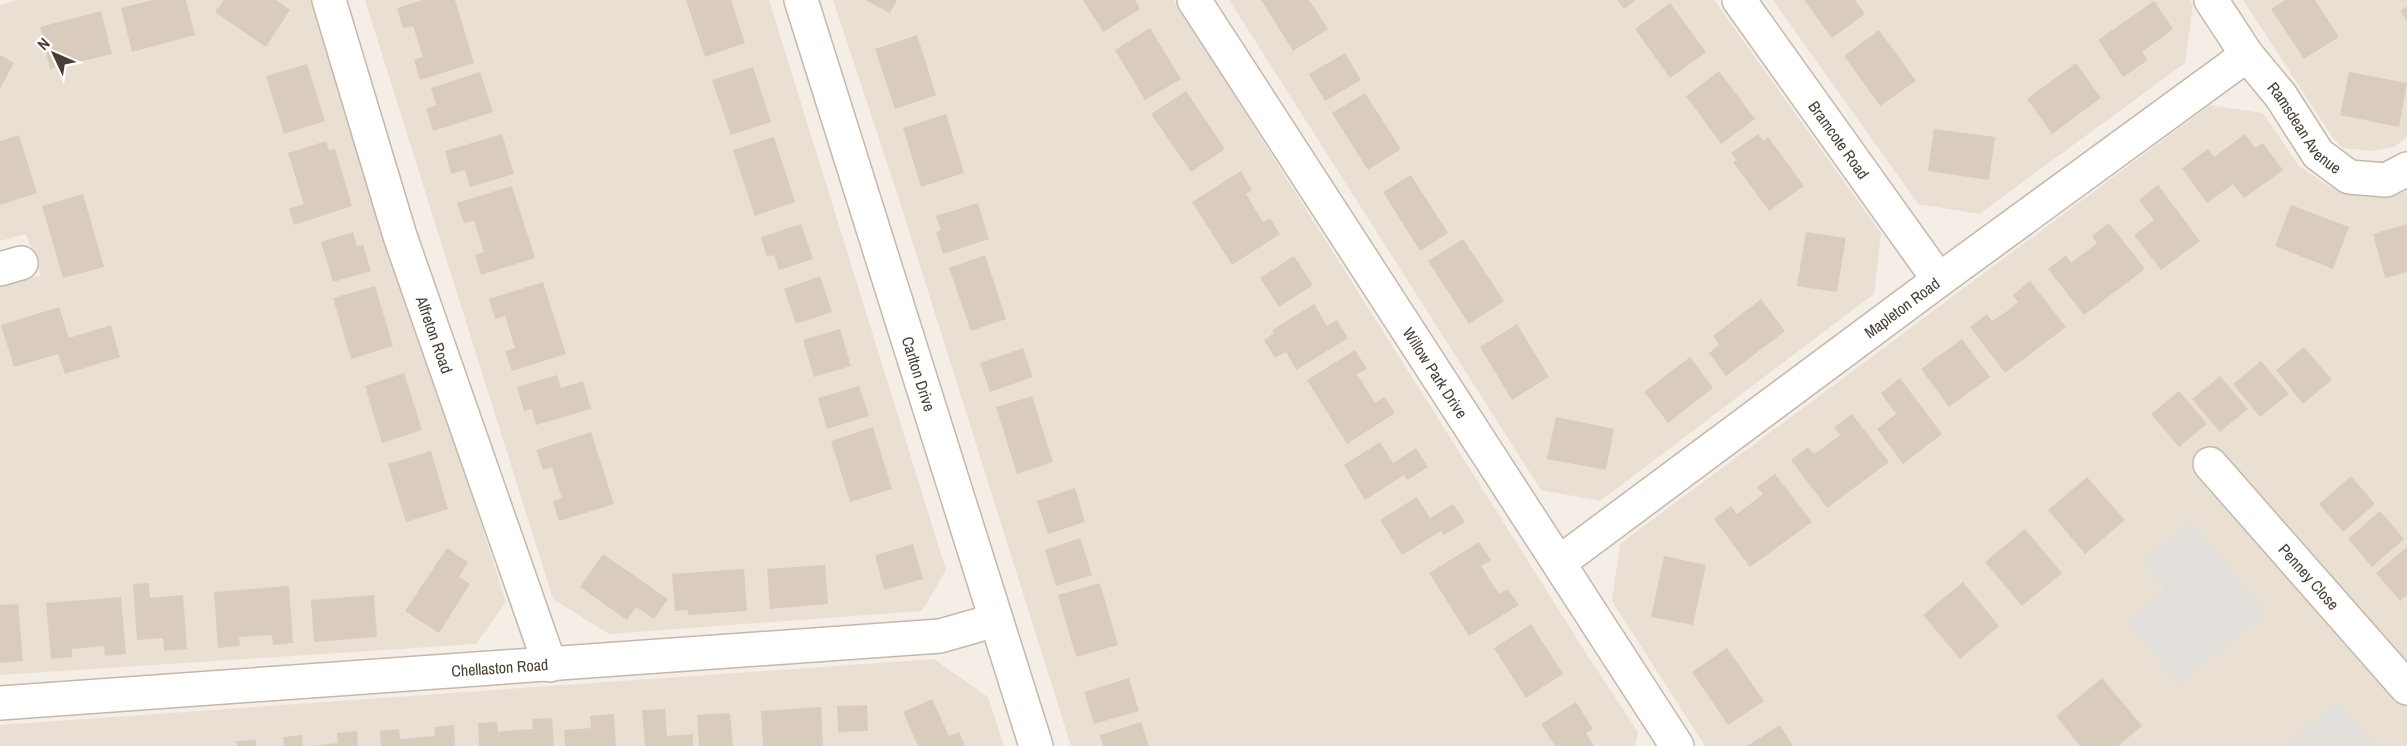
<svg xmlns="http://www.w3.org/2000/svg" width="2407" height="746" font-family="'Archivo Narrow',sans-serif">
	<rect width="100%" height="100%" fill="#f4eee6"/>
	<path fill="#e9e0d3" d="M19,0H314L506,602L476,644L0,675V287L41,275L26,234L0,241V5Z
		M365,0H769L946,570L922,611L609,634L553,599Z
		M833,0H1174L1591,661L1638,732L1635,746H1071L899,199Z
		M1229,0H1714L1881,233L1874,294L1600,501L1541,490Z
		M1773,0H2190L2193,5L2185,63L1979,214L1918,204Z
		M2243,0H2407V137L2394,147L2373,151L2342,148L2333,138Z
		M2210,105L2263,113L2299,166L2330,187L2348,195L2398,194L2407,190V746H1705L1612,601L1620,544Z
		M934,659L988,697L1004,746H0V725Z"/>
	<path fill="#e2dfdb" d="M2191,521L2266,613L2178,684L2127,621L2166,590L2142,561Z
		M2337,701L2376,746H2285Z"/>
	<path fill="#daccbd" d="M152,0H186L195,35L132,52L121,8Z
		M224,0H276L290,10L266,47L215,12Z
		M422,0H455L474,63L420,80L414,60L423,57L418,41L413,26L403,28L397,8Z
		M686,0H731L745,43L705,57Z
		M865,0H897L890,13Z
		M1083,0H1135L1140,9L1103,32Z
		M1261,0H1309L1328,29L1293,51Z
		M1617,0H1636L1624,9Z
		M1804,0H1855L1865,14L1832,38Z
		M2285,0H2315L2339,37L2304,59L2271,9Z
		M2154,1L2173,29L2142,52L2148,60L2123,77L2098,40Z
		M1670,3L1706,52L1670,78L1635,29Z
		M2407,6V21L2400,11Z
		M101,11L112,54L50,69L40,27Z
		M1150,28L1181,79L1145,100L1115,50Z
		M1879,30L1916,81L1880,106L1844,56Z
		M917,35L936,95L895,109L875,49Z
		M1345,53L1361,80L1325,101L1309,74Z
		M0,55L14,63L0,89Z
		M2076,63L2101,98L2052,134L2027,99Z
		M307,64L325,121L284,134L266,76Z
		M753,67L771,122L731,135L712,80Z
		M1719,71L1755,119L1721,144L1686,96Z
		M480,72L493,112L433,131L426,109L436,105L431,88Z
		M2349,72L2407,83L2399,127L2340,115Z
		M1186,91L1225,149L1191,172L1151,114Z
		M1365,93L1401,149L1368,170L1332,113Z
		M946,114L964,173L921,187L903,128Z
		M1934,129L1995,137L1989,180L1928,171Z
		M502,134L514,174L470,187L465,170L451,174L445,151Z
		M1758,134L1763,141L1768,137L1804,186L1769,211L1733,162L1737,160L1731,153Z
		M2245,134L2255,148L2263,143L2283,170L2244,198L2233,184L2207,203L2182,168L2208,149L2214,157Z
		M19,135L37,193L0,205V141Z
		M774,137L795,202L755,216L733,150Z
		M326,141L329,150L335,149L352,206L294,225L289,209L304,204L288,153Z
		M1241,171L1252,190L1246,194L1263,222L1270,218L1280,234L1232,265L1192,202Z
		M1411,175L1448,233L1420,251L1383,192Z
		M2158,185L2200,241L2161,270L2134,235L2154,220L2139,200Z
		M512,186L535,258L481,275L475,255L484,252L479,236L474,221L464,223L457,203Z
		M83,194L104,267L63,278L42,206Z
		M978,203L989,239L943,254L936,232L941,230L936,216Z
		M2291,205L2349,227L2333,269L2275,246Z
		M2109,223L2145,269L2084,315L2048,269L2066,255L2071,263L2097,243L2092,236Z
		M801,224L813,259L779,270L774,255L767,257L761,237Z
		M2407,224V272L2385,278L2373,234Z
		M353,232L357,246L363,244L371,271L333,282L321,242Z
		M1806,232L1846,238L1837,292L1797,286Z
		M1463,239L1504,301L1469,324L1428,261Z
		M985,255L1006,319L971,331L949,268Z
		M1294,256L1313,285L1279,307L1260,278Z
		M820,276L832,312L796,324L784,289Z
		M2030,281L2066,327L2005,373L1970,327L1987,314L1992,321L2006,312L2018,302L2013,295Z
		M543,282L566,354L512,371L505,351L515,348L505,316L495,319L489,299Z
		M375,286L393,346L351,359L333,298Z
		M1761,299L1785,331L1726,376L1709,353L1719,345L1713,336Z
		M1314,304L1327,326L1337,320L1348,338L1296,370L1286,352L1275,358L1264,340L1274,333L1272,330Z
		M59,307L69,338L111,325L120,357L65,374L58,354L14,367L1,325Z
		M1517,324L1549,377L1512,400L1480,347Z
		M840,329L851,366L814,377L803,340Z
		M1962,339L1990,377L1949,407L1921,369Z
		M2304,347L2332,380L2303,404L2276,370Z
		M1023,348L1033,377L990,392L980,363Z
		M1355,350L1367,369L1357,374L1375,403L1384,397L1395,413L1347,444L1307,380Z
		M1690,357L1713,388L1668,423L1644,392Z
		M2261,361L2289,394L2260,417L2233,384Z
		M404,373L422,430L382,443L365,386Z
		M557,375L561,388L583,381L591,409L536,425L532,409L524,411L517,387Z
		M2220,376L2248,409L2220,432L2192,399Z
		M1900,378L1942,434L1903,464L1877,429L1896,414L1881,393Z
		M859,386L869,416L827,429L818,398Z
		M2179,391L2207,424L2179,447L2151,414Z
		M1032,396L1053,462L1017,474L996,407Z
		M1852,414L1889,462L1827,508L1791,460L1808,447L1814,454L1827,445L1840,435L1834,427Z
		M1556,417L1614,429L1606,470L1547,459Z
		M873,427L892,489L850,502L831,441Z
		M591,432L614,504L559,521L553,501L562,498L552,467L543,470L536,450Z
		M1380,442L1393,463L1416,448L1428,467L1407,480L1404,475L1365,500L1344,465Z
		M431,451L448,509L406,522L388,464Z
		M1775,474L1812,522L1750,567L1714,519L1731,506L1737,514L1763,494L1757,487Z
		M2351,476L2375,504L2343,532L2319,504Z
		M2087,477L2125,520L2085,554L2048,510Z
		M1075,488L1085,522L1048,534L1037,501Z
		M1417,497L1430,518L1453,504L1465,522L1444,535L1441,531L1402,555L1380,520Z
		M2380,511L2404,539L2372,567L2348,539Z
		M2025,529L2062,573L2022,606L1985,562Z
		M1080,538L1092,575L1056,586L1045,550Z
		M1479,542L1491,560L1481,566L1499,594L1508,589L1519,605L1469,636L1429,573Z
		M913,544L923,579L884,590L875,555Z
		M2407,547V595L2400,601L2376,573Z
		M447,548L468,562L459,577L470,584L439,633L405,611Z
		M603,554L668,599L654,619L636,607L627,620L580,587Z
		M1664,556L1706,565L1693,625L1651,617Z
		M825,565L828,604L770,609L767,569Z
		M744,569L747,611L688,615V610L675,611L672,574Z
		M1963,582L1999,626L1960,659L1923,615Z
		M149,583L150,598L183,595L187,649L164,651L163,638L137,640L133,584Z
		M1100,583L1118,645L1076,657L1058,595Z
		M289,586L293,643L273,645L272,635L239,637L240,646L218,648L214,592Z
		M374,595L377,637L314,642L311,600Z
		M121,597L126,654L105,656L104,646L72,649V657L51,659L46,603Z
		M18,604L23,661L0,663V605Z
		M1531,624L1563,674L1526,698L1494,648Z
		M1727,648L1764,701L1728,725L1692,672Z
		M1129,678L1139,711L1094,724L1084,692Z
		M2102,678L2142,726L2118,746H2080L2056,716Z
		M932,699L949,736L959,732L965,746H918L903,712Z
		M1576,702L1593,729L1586,733L1594,746H1555L1541,724Z
		M867,705L868,731L838,732L837,706Z
		M821,707L823,746H763L761,711Z
		M665,709L667,736L693,734V746H645L642,710Z
		M730,713L733,746H699L697,715Z
		M614,714L616,746H565L564,730L591,728L590,716Z
		M552,718L554,746H479L478,723L497,722L498,732L515,730L533,729L532,719Z
		M1141,722L1149,746H1103L1100,735Z
		M454,725L455,746H381L380,731L399,729L400,739L435,736L434,727Z
		M1780,725L1793,746H1747Z
		M357,731L358,746H310L338,743L337,733Z
		M302,735L303,746H284L283,737Z
		M256,740V746H237L236,741Z"/>
	<g fill="none" stroke-linecap="round" stroke-linejoin="round">
		<defs>
			<g id="minor">
				<path id="s1" d="M329,0L400,236L550,665"/>
				<path id="s2" d="M801,0L1036,746"/>
				<path id="s3" d="M1194,0L1677,746"/>
				<path id="s4" d="M1739,0L1939,280"/>
				<path id="s5" d="M2211,0L2247,55L2281,96L2318,154L2349,177L2386,180L2407,169"/>
				<path d="M0,269L21,263"/>
				<path id="s6" d="M2210,464L2407,688"/>
				<path id="s7" d="M1560,562L1939,280L2247,55"/>
				<path id="s8" d="M0,703L940,636L996,620"/>
			</g>
		</defs>
		<use href="#minor" stroke="#c4b8aa" stroke-width="36"/>
		<use href="#minor" stroke="#fff" stroke-width="33"/>
	</g>
	<g text-anchor="middle" dominant-baseline="central" stroke-width="6" stroke-linejoin="round" paint-order="stroke">
		<g font-size="16" fill="#483e34" stroke="#fff">
			<text stroke="none"><textPath href="#s5" startOffset="159">Ramsdean Avenue</textPath></text>
			<text stroke="none"><textPath href="#s4" startOffset="172">Bramcote Road</textPath></text>
			<text stroke="none"><textPath href="#s7" startOffset="426">Mapleton Road</textPath></text>
			<text stroke="none"><textPath href="#s1" startOffset="351">Alfreton Road</textPath></text>
			<text stroke="none"><textPath href="#s3" startOffset="444">Willow Park Drive</textPath></text>
			<text stroke="none"><textPath href="#s2" startOffset="392">Carlton Drive</textPath></text>
			<text stroke="none"><textPath href="#s6" startOffset="150">Penney Close</textPath></text>
			<text stroke="none"><textPath href="#s8" startOffset="501">Chellaston Road</textPath></text>
		</g>
	</g>
	<g transform="translate(54 54) rotate(314)" stroke="#ffffff" stroke-width="4.5" paint-order="stroke">
	<path d="M0-4.5L10 22L0 15L-10 22Z" fill="#483e34"/>
	<text y="-9" font-size="16" font-weight="bold" text-anchor="middle" fill="#483e34">N</text>
	</g>
</svg>
